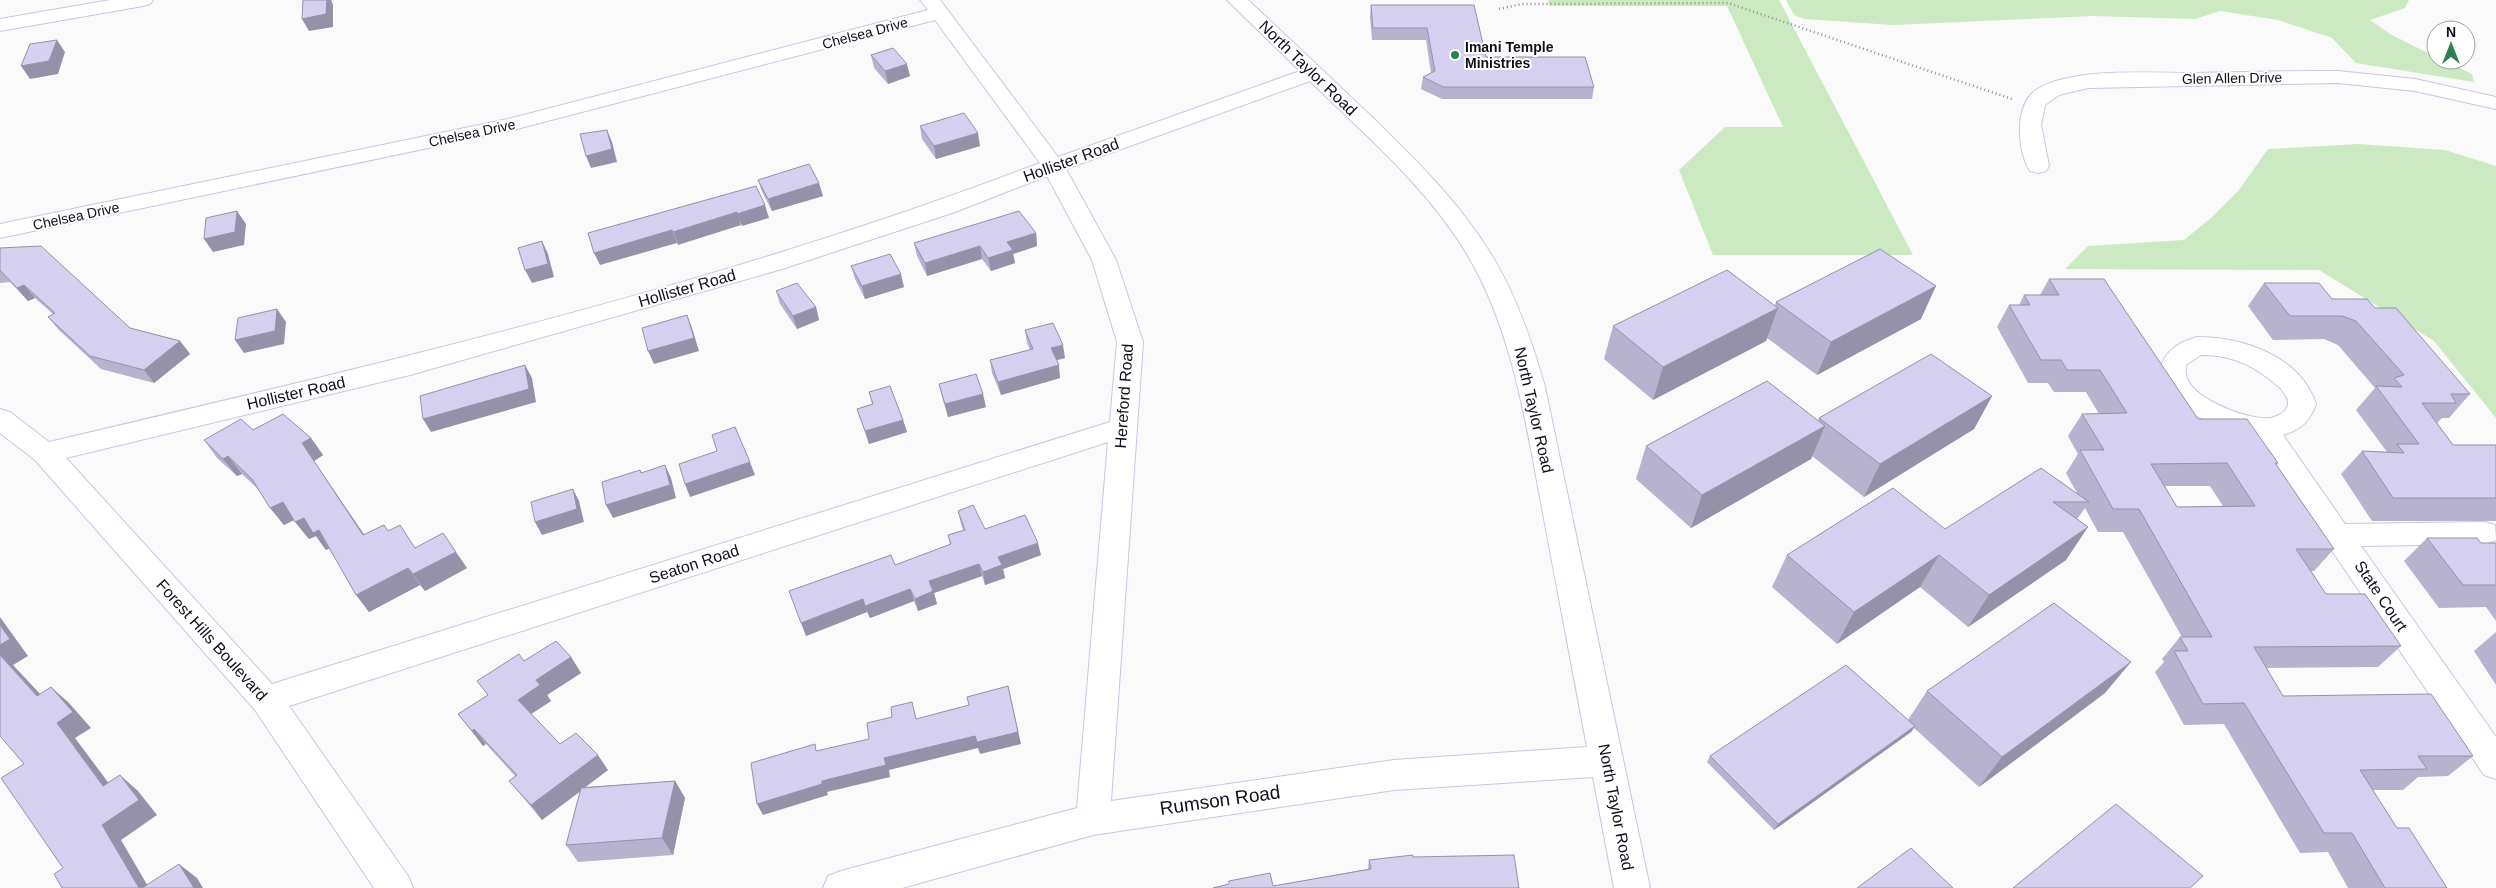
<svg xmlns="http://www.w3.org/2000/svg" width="2496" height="888" font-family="Helvetica,sans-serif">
	<rect width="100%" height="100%" fill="#fafafa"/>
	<path fill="#cbeac2" d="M1548,0H1779L1913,255H1713L1679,170L1725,127H1783L1727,6H1549Z
		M1786,0H2409L2405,8L2370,20L2390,34L2436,57V60H2443L2472,74L2474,82L2356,63L2332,38L2278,20L2220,11L2195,19L2093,16L1893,25L1804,19L1794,15Z
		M2358,144L2445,150L2496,166V418L2434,341L2319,270L2065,269L2088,246L2184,240L2212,217L2239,190L2268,149Z"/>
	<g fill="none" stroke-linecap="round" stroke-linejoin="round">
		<defs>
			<path id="minor" d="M920,0H940L1058,157L1300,71L1227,0H1248C1290,39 1331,78 1372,117C1416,160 1459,202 1491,254C1516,295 1532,341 1545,387L1650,888H1614L1593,777L1394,790L1093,835L902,888H823L828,876L841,871L1077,808L1108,442L289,706L408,876L413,888H374L255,710L35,460L0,433V409L10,412L49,442C383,363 719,286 1040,163L935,20L509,131L0,238V224L508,119L928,10ZM1310,81C1365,135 1427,187 1467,254C1512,330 1525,418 1541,503C1556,584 1572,666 1587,747L1394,760L1111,801L1143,342L1116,260L1066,169ZM1047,176L1092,260L1117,342L1110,422L272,684L66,458L410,375L782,269L955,212Z
				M2338,71L2415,79L2496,97V109L2415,91L2338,83L2088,88L2059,95L2045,105L2041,125L2049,166L2046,171L2038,173L2030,171C2017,151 2014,105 2036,90C2071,67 2151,73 2193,73C2242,72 2290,71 2338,71Z
				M2197,337C2243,337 2300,356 2316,404C2310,422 2300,430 2283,435L2345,524L2485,522L2495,525L2496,540L2485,544L2361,546L2496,737V779L2484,775L2255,437C2229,433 2145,402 2162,364C2168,348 2181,342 2197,337ZM2201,355C2227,355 2247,362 2268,378C2279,386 2298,402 2282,413C2276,417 2271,419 2264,418C2243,418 2175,394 2187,364Z"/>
			<path id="major" d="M110,0H153L150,4L143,6L0,31V19Z"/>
		</defs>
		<use href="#minor" stroke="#ccc4e4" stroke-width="2"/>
		<use href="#major" stroke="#ccc4e4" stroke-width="2"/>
		<path stroke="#929196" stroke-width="2.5" stroke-dasharray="1 3" stroke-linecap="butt" d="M1499,9L1522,4L1728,3L2012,99"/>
		<use href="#minor" fill="#fff" fill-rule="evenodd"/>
		<use href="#major" fill="#fff" fill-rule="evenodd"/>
	</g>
	<path fill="#b7b2ce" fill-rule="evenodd" d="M1371,5H1474L1486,57L1594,87L1592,99H1442L1421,89L1423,77L1431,73L1426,40H1372L1370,17Z
		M871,55L910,76L888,84L874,68Z
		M920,126L980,146L936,159L922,139Z
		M758,180L823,196L772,211L762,192Z
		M1036,233L1037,246L1013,254L1015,263L991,271L982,259L927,276L917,256L914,243Z
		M0,248L130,328L180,341L190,354L154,383L101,369L59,330L48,317L53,314L35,298L28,301L10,282L0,283Z
		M851,266L904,287L865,299L855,279Z
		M2049,279L2198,419L2278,463L2276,466L2334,549L2314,571H2311L2326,594L2401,646L2378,667L2266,668L2283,696L2473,756L2448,776L2418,777L2403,790H2373L2397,828L2447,888H2348L2328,852L2300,853L2224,724L2184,725L2155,672L2164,662L2162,659L2180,637H2182L2123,532H2098L2085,508L2077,519L2066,560L1968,627L1920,587L1837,644L1772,587L1787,555L1945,529L2077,493L2066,473L2078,454L2068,436L2082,414H2099L2086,392H2054L2048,383H2028L1997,327L2009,305H2019L2024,295H2040ZM2165,486H2210L2223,506L2177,507Z
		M2264,283L2375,308L2470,394L2449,418H2442L2437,423L2453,445H2496V521H2372L2341,474L2362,451L2387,452L2356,410L2375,388L2338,345L2324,339L2273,340L2248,306Z
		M776,291L816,307L819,320L797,329L780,304Z
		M1776,302L1921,319L1817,375L1767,338L1766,341L1653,400L1604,359L1613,326L1775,305Z
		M1025,330L1065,358L1057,360L1060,378L1001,395L992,373L990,360L1030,350L1027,343Z
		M939,384L986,407L948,417L942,397Z
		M869,392L903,420L907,432L869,444L857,409L872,404Z
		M1992,396L1974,429L1864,497L1812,456L1811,459L1691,528L1636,479L1646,446L1818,420L1819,418Z
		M253,430L311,438L323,455L314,461L364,535L384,525L388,531L416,548L467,568L425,591L420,585L369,612L329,548L326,550L316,536L309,539L294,520L284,525L259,490L242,474L237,476L217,458L204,440Z
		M958,511L985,529L1041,555L1003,569L1005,578L985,585L982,576L934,593L937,604L918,611L914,601L870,618L867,612L806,636L895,565L950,545L948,535L963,530L961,524Z
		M2427,538L2481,543H2496V621L2486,607L2439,608L2404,561Z
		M2496,632V685L2474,651Z
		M571,657L581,673L547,695L551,701L531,714L560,744L608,770L585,787L675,781L685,798L673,855L578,862L566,845L581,791L542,820L521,795L509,781L515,776L486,744L483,746L458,714L488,695L477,681L524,661Z
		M1927,691L2105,693L1979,787L1914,728L1911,732L1774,830L1707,762L1710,756L1908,720Z
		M1413,857L1519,888H1213L1229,884V881L1273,886L1368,869L1369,860Z"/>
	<path fill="#9591a8" d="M327,0H331L333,5V27L309,31L302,19Z
		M57,40L65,52L58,74L30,79L21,66Z
		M907,64L910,76L888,84L885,71Z
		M607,130L612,142L617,162L591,168L586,156Z
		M978,133L980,146L936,159L934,146Z
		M819,183L823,196L772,211L768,199Z
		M765,205L769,218L742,226L737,214Z
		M237,211L246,224L244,245L213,252L204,239Z
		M737,212L741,225L678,245L673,232Z
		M672,230L677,243L600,265L594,253Z
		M1036,233L1037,246L1013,254L1015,263L991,271L988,258L1007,242Z
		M542,241L548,254L554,277L532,283L525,270Z
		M980,246L982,259L927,276L925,263Z
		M901,274L904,287L865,299L862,286Z
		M24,285L35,298L28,301L17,288Z
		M1936,286L1921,319L1817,375L1831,342Z
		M816,307L819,320L797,329L793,316Z
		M1778,308L1766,341L1653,400L1663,367Z
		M277,309L286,322L284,344L244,353L235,340Z
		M687,315L692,328L699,351L654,364L648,351Z
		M180,341L190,354L154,383L144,370Z
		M1063,345L1065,358L1053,361L1051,348Z
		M525,365L532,378L536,402L431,432L423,419Z
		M1059,365L1060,378L1001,395L998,382Z
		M983,394L986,407L948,417L945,404Z
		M1992,396L1974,429L1864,497L1880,464Z
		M903,420L907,432L869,444L865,431Z
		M1825,426L1811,459L1691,528L1702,495Z
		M311,438L323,455L314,461L376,552L363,535L302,443Z
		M228,456L242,474L237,476L223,459Z
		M750,462L755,475L690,497L685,484Z
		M665,465L671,478L676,498L613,518L606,505Z
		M573,489L579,501L584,522L542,535L535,522Z
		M283,502L296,519L284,525L270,508Z
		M304,518L319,530L332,547L326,550L316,536L309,539L295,522Z
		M2088,527L2066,560L1968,627L1989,595Z
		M1038,543L1041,555L1003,569L1005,578L985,585L983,572L998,557Z
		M456,552L467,568L425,591L413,574Z
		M1939,555L1920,587L1837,644L1854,612Z
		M979,564L982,576L934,593L937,604L918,611L915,599L929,581Z
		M408,568L420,585L369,612L356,595Z
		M910,589L914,601L870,618L865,606Z
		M863,599L867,612L806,636L801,623Z
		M0,617L28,656L13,665L56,711L37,696L0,655Z
		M571,657L581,673L547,695L551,701L528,716L518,700L536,680Z
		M2131,662L2105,693L1979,787L2002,757Z
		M1008,686L1021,744L980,754L978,748L889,770L890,777L827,792L828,795L763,815L757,804L884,758Z
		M51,687L69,703L91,728L75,738L122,801L103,786L57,723Z
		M1915,726L1911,732L1774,830L1778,824Z
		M474,729L486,744L483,746L472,731Z
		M598,755L608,770L542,820L531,805Z
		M120,775L138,791L157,815L121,840L149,888H139L102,825Z
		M675,781L685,798L673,855L662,838Z
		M179,864L197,878L203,888H194Z"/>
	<path fill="#d5cff0" stroke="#9591a8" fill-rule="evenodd" d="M303,0H327L326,14L302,19Z
		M1371,5H1474L1486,57H1585L1594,87H1443L1423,77L1435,71L1427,28H1373Z
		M57,40L49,61L21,66L30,44Z
		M893,48L907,64L885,71L871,55Z
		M964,113L978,133L934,146L920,126Z
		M607,130L612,149L586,156L580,134Z
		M809,164L819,183L768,199L758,180Z
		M756,186L765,205L737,214V212L673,232L672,230L594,253L588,233Z
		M237,211L235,232L204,239L206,218Z
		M1019,211L1036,233L1007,242L1013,250L988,258L980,246L925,263L914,243Z
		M542,241L548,264L525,270L518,248Z
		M41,246L130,328L180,341L144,370L90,356L48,317L55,313L24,285L17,288L0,270V248Z
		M1880,249L1936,286L1831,342L1776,302Z
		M890,254L901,274L862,286L851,266Z
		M1727,270L1778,308L1663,367L1613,326Z
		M2049,279H2104L2198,419H2247L2278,463H2275L2334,549H2296L2326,594H2365L2401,646L2254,647L2283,696L2431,694L2473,756H2418L2427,769L2360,770L2397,828H2409L2447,888H2385L2352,833H2324L2244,703L2203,704L2174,651H2188L2180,637H2212L2139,509H2113L2080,450H2104L2082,414L2127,413L2100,370H2067L2061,360H2041L2009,305H2030L2024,295H2059ZM2227,463L2255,506L2177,507L2151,464Z
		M797,283L816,307L793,316L776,291Z
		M2264,283H2319L2332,299H2367L2375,308H2396L2470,394H2451L2456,403H2422L2453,445H2496V498H2393L2362,451L2404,453L2397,444H2419L2376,386L2402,387L2394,378L2404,375L2356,321L2342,316H2290Z
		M277,309L275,331L235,340L238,318Z
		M687,315L694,338L648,351L642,328Z
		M1053,323L1063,345L1051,348L1059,365L998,382L990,360L1033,349L1025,330Z
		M1931,354L1992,396L1880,464L1819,418Z
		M525,365L529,389L423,419L420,396Z
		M976,374L983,394L945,404L939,384Z
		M1767,381L1825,426L1702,495L1646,446Z
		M890,386L903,420L865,431L857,409L873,404L869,392Z
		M283,414L311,438L302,443L363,535L384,525L388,531L400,525L415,548L443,533L456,552L413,574L408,568L356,595L319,530L313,533L304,518L295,522L283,502L270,508L252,479L228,456L223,459L204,440L241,419L253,430Z
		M735,427L750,462L685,484L679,464L717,451L712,435Z
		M665,465L670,485L606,505L602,482L640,470L641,473Z
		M2041,468L2089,502H2053L2088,527L1989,595L1939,555L1854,612L1787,555L1893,488L1945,529Z
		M573,489L577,509L535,522L531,502Z
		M973,505L985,529L1025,515L1038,543L998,557L1002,565L983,572L979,564L929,581L933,591L915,599L910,589L865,606L863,599L801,623L789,591L891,555L895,565L951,544L948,535L965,530L958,511Z
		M2427,538H2477L2481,543H2496V585H2463Z
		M2054,603L2131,662L2002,757L1927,691Z
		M0,625L10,639L0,645Z
		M556,641L571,657L536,680L540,685L518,700L560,744L576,733L598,755L531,805L509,781L517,775L474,729L472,731L458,714L488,695L477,681L519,654L524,661Z
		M0,655L37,696L51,687L73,712L57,723L103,786L120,775L139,800L102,825L139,888H62L54,874L63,868L1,778L24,764L0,736Z
		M1846,665L1915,726L1778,824L1710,756Z
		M1008,686L1018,732L977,742L975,736L884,758L886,765L822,781V784L757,804L751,763L815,744L816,751L869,739L867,723L892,717L891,707L912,702L916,719L969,705L967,697Z
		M675,781L662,838L566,845L581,788Z
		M2116,804L2203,876L2190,888H2013Z
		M1911,848L1953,888H1857Z
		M1413,855V857L1514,855L1519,888H1213L1229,884V881L1270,873L1273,886L1371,869L1369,860Z
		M179,864L194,888H142Z"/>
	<circle fill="#2c8052" stroke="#fff" stroke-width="2" cx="1455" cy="55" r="5"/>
	<g text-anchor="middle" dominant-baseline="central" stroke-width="4" stroke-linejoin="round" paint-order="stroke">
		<g font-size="14" fill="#110e19" stroke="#fff">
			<text transform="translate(865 33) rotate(-15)">Chelsea Drive</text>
			<text transform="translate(2232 78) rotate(-1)">Glen Allen Drive</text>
			<text transform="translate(472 133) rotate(-12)">Chelsea Drive</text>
			<text transform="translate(76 216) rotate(-12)">Chelsea Drive</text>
		</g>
		<g font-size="14" font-weight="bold" fill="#110e19" stroke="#fff" text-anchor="start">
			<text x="1465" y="47">Imani Temple<tspan x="1465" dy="16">Ministries</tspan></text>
		</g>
		<g font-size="16" fill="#110e19" stroke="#fff">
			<text transform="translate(1308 68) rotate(44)">North Taylor Road</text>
			<text transform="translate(1071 160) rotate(-20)">Hollister Road</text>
			<text transform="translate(687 288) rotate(-16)">Hollister Road</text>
			<text transform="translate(296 393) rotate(-13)">Hollister Road</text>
			<text transform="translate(1124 396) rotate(-86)">Hereford Road</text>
			<text transform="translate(1534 410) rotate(77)">North Taylor Road</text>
			<text transform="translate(694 564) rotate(-18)">Seaton Road</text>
			<text transform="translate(2381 596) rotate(56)">State Court</text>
			<text transform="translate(212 640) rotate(48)">Forest Hills Boulevard</text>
			<text transform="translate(1616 807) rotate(79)">North Taylor Road</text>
		</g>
		<g font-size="19" fill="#110e19" stroke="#fff">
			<text transform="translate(1220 800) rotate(-8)">Rumson Road</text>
		</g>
	</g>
	<g transform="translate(2451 45)"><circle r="24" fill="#ffffff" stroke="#a09fa3"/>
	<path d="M0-4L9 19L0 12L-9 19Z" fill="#2c8052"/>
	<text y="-8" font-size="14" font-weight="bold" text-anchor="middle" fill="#110e19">N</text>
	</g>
</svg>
